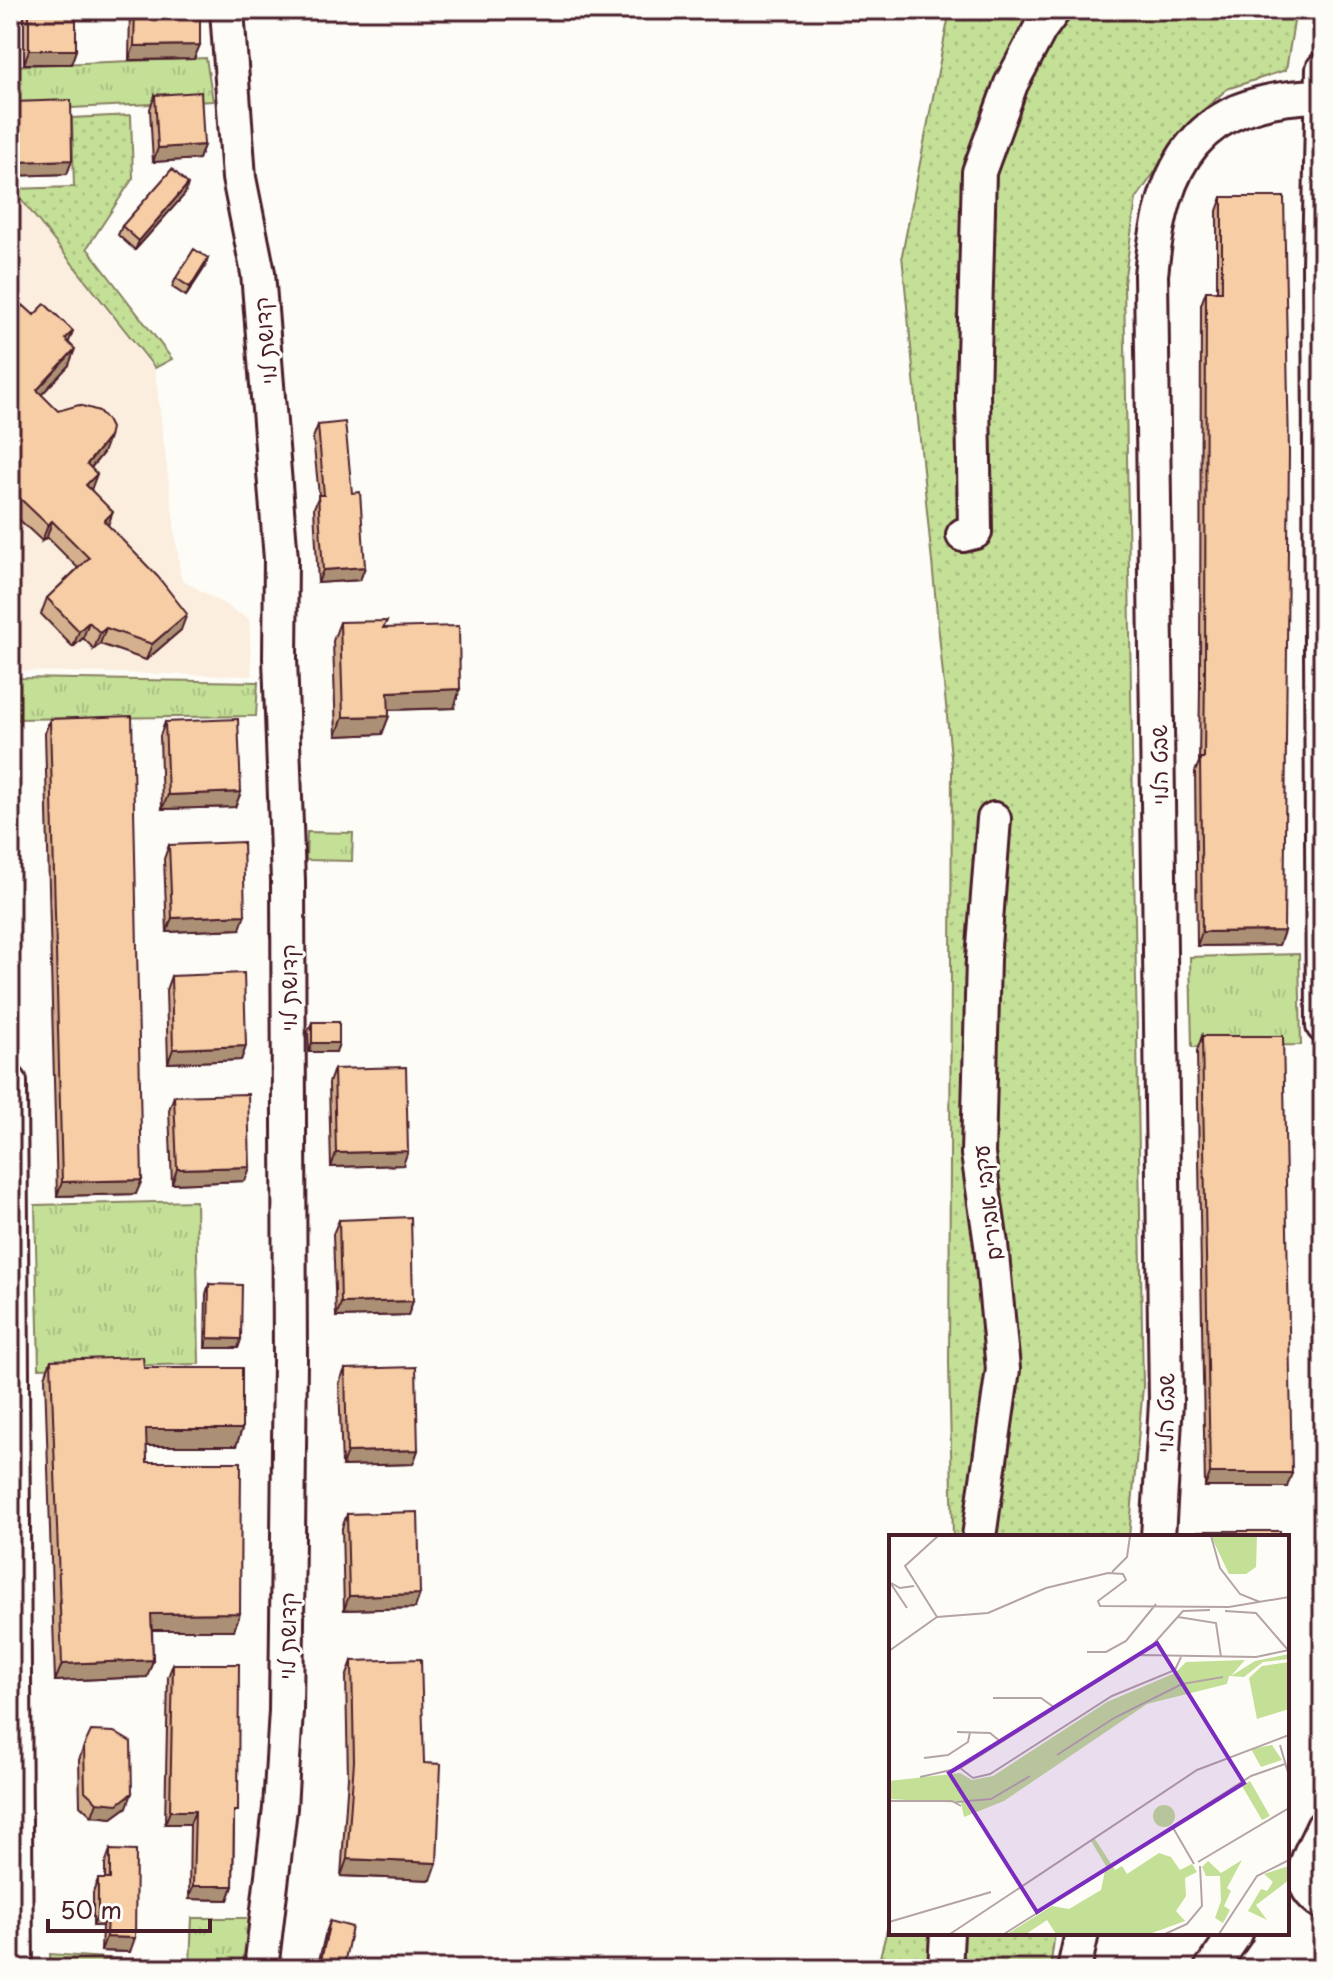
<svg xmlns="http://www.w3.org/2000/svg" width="1333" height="1979" font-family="'Playpen Sans','Playpen Sans Hebrew',sans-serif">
	<defs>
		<pattern id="grass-dots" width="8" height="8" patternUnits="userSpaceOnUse" patternTransform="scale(2)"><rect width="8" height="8" fill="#c4e097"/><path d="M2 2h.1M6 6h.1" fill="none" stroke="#aac082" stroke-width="1.8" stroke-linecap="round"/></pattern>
		<pattern id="park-tufts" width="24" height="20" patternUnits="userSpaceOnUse" patternTransform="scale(2)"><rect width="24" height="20" fill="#c4e097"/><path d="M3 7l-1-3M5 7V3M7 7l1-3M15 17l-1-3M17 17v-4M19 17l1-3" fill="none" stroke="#aac082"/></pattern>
	</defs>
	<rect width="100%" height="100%" fill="#fdfcf7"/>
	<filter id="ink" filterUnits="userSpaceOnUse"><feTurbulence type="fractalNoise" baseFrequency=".0125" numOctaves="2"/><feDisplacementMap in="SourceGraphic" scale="16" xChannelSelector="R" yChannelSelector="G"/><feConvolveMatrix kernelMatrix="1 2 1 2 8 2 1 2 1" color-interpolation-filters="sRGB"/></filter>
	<g filter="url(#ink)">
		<path fill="#fbeede" d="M10,186L155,371L181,579L249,619L252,676L24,671L10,657Z"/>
		<path fill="url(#grass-dots)" stroke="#878061" stroke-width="2" d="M950,10H1296L1286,70L1227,89L1187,125L1136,199L1124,283L1143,1387L1129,1537H953L949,1363L952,767L902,255Z
			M131,115L133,178L87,248L172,359L155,368L13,189L74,187L72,118Z
			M891,1914V1933H1055L1050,1969H877Z"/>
		<path fill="url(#park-tufts)" stroke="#878061" stroke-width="2" d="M206,58L213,101L10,111V66Z
			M10,669L19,678L258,682L256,716L10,719Z
			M307,832L353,833L352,861L306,860Z
			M1299,954L1301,1045L1192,1047L1190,957Z
			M196,1201L199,1364L39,1368L35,1205Z
			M192,1918H249L242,1969H51L50,1954L190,1964Z"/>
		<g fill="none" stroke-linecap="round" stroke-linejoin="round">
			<defs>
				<path id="minor" d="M227,10L239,178L258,273L281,559L280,658L288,881L290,1360L286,1711L280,1808L261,1969
					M1323,69L1319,266L1323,1026
					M963,535L975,532L973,393L979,172L1011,84L1040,29L1054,10
					M10,1082L16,1969
					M979,1537L1003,1369L991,1244L978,1154L983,959L994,819
					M1158,1537L1166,1402L1151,275C1162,161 1197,98 1321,96
					M1323,1827C1311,1854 1289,1882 1323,1903
					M945,1969L947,1933
					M1074,1969L1082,1933
					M1211,1969L1236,1933"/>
			</defs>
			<use href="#minor" stroke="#4a1f2b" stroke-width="38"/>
			<use href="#minor" stroke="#fdfcf7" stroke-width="32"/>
		</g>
		<path fill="#d4b08e" stroke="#4a1f2b" stroke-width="2" d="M24,10H76V50L71,64H24Z
			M130,10H200L194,59L129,60Z
			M155,95L204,145L199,159L153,162L150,109Z
			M13,102L72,160L67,174L10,176V110Z
			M185,194L135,250L118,235L122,226Z
			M1222,197L1284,931L1279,945L1197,946L1195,772L1199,762L1200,685L1201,305L1206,291H1217V211Z
			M208,258L205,267L186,296L172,287L176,278Z
			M34,315L69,343V365L41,395L103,453L91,468V489L108,526L181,630L146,660L100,644L94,649L83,638L73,647L41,614L47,598L78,568L47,537L42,541L10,511V319Z
			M318,425L352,493L365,567L360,580L318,583L314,508L319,495L313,438Z
			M340,622L384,628L454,708L389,710V716L382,734L336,736L333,641Z
			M50,719L136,1194L57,1196L45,733Z
			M165,722L241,792L235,807L162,809L160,736Z
			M169,845L240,929L167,932L164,859Z
			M171,976L246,1046L241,1060L168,1063L166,990Z
			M312,1022L339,1043L336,1052H309L308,1032Z
			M1202,1036L1287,1487H1205L1197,1051Z
			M334,1069L403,1165L331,1167L329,1083Z
			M174,1096L250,1167L245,1181L172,1184L169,1110Z
			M339,1220L413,1301L408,1315L336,1317L333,1234Z
			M209,1284L241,1339L238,1348H205L206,1294Z
			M51,1360L144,1368L242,1429L236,1446H146L147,1462L240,1613L234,1630H152L153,1660L147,1677L55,1681L45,1377Z
			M345,1369L418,1450L413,1464L342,1466L339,1383Z
			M347,1514L415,1608L344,1610L342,1528Z
			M352,1661L424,1763L431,1880L341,1876L348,1777L346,1678Z
			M173,1664L234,1821L233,1886L228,1900L189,1899L190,1824H165L168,1677Z
			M84,1746L127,1807L112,1818L92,1816L80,1805L79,1760Z
			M110,1850L130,1952L101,1951L102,1926H93V1893L98,1879H105V1864Z
			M330,1921L343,1969H317L325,1935Z"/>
		<path fill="#ac9074" stroke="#4a1f2b" stroke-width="2" d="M200,45L194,59L129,60L134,46Z
			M29,50H76L71,64H24Z
			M204,145L199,159L153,162L158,148Z
			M72,160L67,174L10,176L15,162Z
			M188,184L185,194L135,250L139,241Z
			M208,258L205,267L186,296L190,287Z
			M73,331L67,347L65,339Z
			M75,349L69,365L31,406L37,390Z
			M109,437L103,453L81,480L87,464Z
			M97,474L91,490L86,485Z
			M113,512L107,528L104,521Z
			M52,521L47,537L42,541L48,525Z
			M365,567L360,580L318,583L323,570Z
			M187,614L181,630L146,660L152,644Z
			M89,622L83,638L73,647L79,631Z
			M106,628L100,644L94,649L100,633Z
			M460,689L454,708L382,710L388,692Z
			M389,716L382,734L336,736L343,717Z
			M241,792L235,807L162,809L168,795Z
			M245,915L240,929L167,932L172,918Z
			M1284,931L1279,945L1197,946L1202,932Z
			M312,1043H339L336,1052H309Z
			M246,1046L241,1060L168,1063L173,1049Z
			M408,1151L403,1165L331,1167L336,1153Z
			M250,1167L245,1181L172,1184L177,1169Z
			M142,1180L136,1194L57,1196L62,1182Z
			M413,1301L408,1315L336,1317L341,1303Z
			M208,1338L241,1339L238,1348H205Z
			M146,1429H242L236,1446H140Z
			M418,1450L413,1464L342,1466L347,1452Z
			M1210,1473H1292L1287,1487H1205Z
			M420,1594L415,1608L344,1610L349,1596Z
			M240,1613L234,1630H145L151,1614Z
			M153,1660L147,1677L55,1681L62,1664Z
			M132,1793L127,1807L112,1818L92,1816L97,1802Z
			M170,1811H195L190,1824H165Z
			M347,1859L437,1863L431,1880L341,1876Z
			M193,1886H233L228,1900L189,1899Z
			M98,1912H107L102,1926H93Z
			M106,1937L135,1938L130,1952L101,1951Z"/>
		<path fill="#f6cda5" stroke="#4a1f2b" stroke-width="2" d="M29,10H76V50H29Z
			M135,10H200V45L134,46Z
			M201,92L204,145L158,148L155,95Z
			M71,100L72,160L15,162L13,102Z
			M172,169L188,184L139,241L122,226Z
			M1222,197H1284L1289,452L1284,931L1202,932L1200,758H1204L1205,671L1206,291H1222Z
			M194,249L208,258L190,287L176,278Z
			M45,304L73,331L65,339L75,349L37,390L58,411L79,405L99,411L107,420L111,428L109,437L87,464L97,474L86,485L113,512L104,521L158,577L187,614L152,644L106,628L100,633L89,622L79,631L47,598L89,558L52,521L48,525L10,489V319L23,305L34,315Z
			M345,422L352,493L360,492L365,567L323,570L318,495H324L318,425Z
			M387,621L383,628L459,626L460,689L388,692L389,716L343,717L340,622Z
			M132,716L142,1180L62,1182L50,719Z
			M238,719L241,792L168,795L165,722Z
			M243,842L245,915L172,918L169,845Z
			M244,973L246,1046L173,1049L171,976Z
			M312,1022H339V1043H312Z
			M1202,1036H1283L1292,1473H1210Z
			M406,1067L408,1151L336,1153L334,1069Z
			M248,1094L250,1167L177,1169L174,1096Z
			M411,1217L413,1301L341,1303L339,1220Z
			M209,1284L242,1285L241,1339L208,1338Z
			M143,1357L144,1368H242V1429H146L147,1462H241L240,1613L151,1614L153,1660L62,1664L51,1360Z
			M416,1367L418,1450L347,1452L345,1369Z
			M418,1512L420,1594L349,1596L347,1514Z
			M1198,1531H1280V1537H1198Z
			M421,1659L424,1763L441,1764L437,1863L347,1859L354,1761L352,1661Z
			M173,1664H239L238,1811H234L233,1886H193L195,1811H170Z
			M91,1731L114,1732L131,1742L132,1793L118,1804L97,1802L85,1791L84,1746Z
			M110,1850L136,1851L135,1938L106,1937L107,1912H98V1879H110Z
			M330,1921L352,1927L343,1969H319Z"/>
	</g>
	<g text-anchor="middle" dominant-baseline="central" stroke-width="6" stroke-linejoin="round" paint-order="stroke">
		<g font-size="22" fill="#4a1f2b" stroke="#fdfcf7">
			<text transform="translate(264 341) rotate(-95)">קדושת לוי</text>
			<text transform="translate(1158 765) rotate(-91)">שבט הלוי</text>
			<text transform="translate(287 988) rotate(-90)">קדושת לוי</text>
			<text transform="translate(986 1203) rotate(-97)">עקבי אבירים</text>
			<text transform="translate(1164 1413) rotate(-89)">שבט הלוי</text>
			<text transform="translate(286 1636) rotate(-89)">קדושת לוי</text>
		</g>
	</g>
	<g transform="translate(889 1535)">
		<rect width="400" height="400" fill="#fdfcf7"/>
		<path d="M400,119V124L374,127L355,142L340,141L338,149L258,169L115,266L75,282L72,268L0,264V246L71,238L83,245L104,241L218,167L286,138L297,127L356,125L342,141L366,126ZM400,127V174L368,184L360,143L373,131ZM383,210L393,225L372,232L362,214ZM400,331V345L367,370L378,385L359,376L372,354L378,356L384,347L375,339Z" fill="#c4e097"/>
		<path d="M322,1H368L367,32L357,39H340Z" fill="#c4e097"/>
		<path d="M361,246L381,281L373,285L353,251ZM264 281a11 11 0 1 1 22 0a11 11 0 1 1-22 0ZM206,304L226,335L233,331L238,339L270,318L282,322L291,335L303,329L308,337L296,343L297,361L287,376L296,386L263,398L167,399L158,385L137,399H118L163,371L180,374L212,355L217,331L202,306ZM353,325L338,353L342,356L335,371L341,375L334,388L326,383L332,366L331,341H317L313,332L319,326L332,338Z" fill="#c4e097"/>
		<path fill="none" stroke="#b5a4a5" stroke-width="2" d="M322,1L331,33L351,59L371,67M223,37L238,22L241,1M2,48L11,53L25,51M2,49L18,73M336,76L367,78L399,115M48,82L16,31L49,1M289,82L327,88L332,122M260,114L294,76L321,75M0,116L48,82L99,78L157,53L219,38L234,39L237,45L209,66L211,71L340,72L400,62M198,117H217L237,106L267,69M104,163H152L166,173M68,197L101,198L112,207M391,210L400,241M168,220L225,183L293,149L334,142M35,223L59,220L79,207L81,197M71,233L84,243L101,239L223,161L286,135L292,122M31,242L71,233L251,120L367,122L400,115M0,266H63L72,271M67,267L102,264L141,241M283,291L305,329M309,327L400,273M225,329L362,241L396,229M0,387L102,357M61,399L308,235L400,200M115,399L153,375M204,399H231M276,399L298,389L313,371L311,331M330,399L368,341L400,325"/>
		<path fill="#7b2cbf" fill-opacity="0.15" stroke="#7b2cbf" stroke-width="4" d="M268,108L355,248L148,377L60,238Z"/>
		<rect width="400" height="400" fill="none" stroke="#4a1f2b" stroke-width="4"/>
	</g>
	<rect width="1333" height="1979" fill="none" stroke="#fdfcf7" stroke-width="40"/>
	<rect x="20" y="20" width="1293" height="1939" fill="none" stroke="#4a1f2b" stroke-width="3" filter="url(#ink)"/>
	<path d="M48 1919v12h162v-12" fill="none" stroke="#4a1f2b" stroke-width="4"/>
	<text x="60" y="1919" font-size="24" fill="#4a1f2b" stroke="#fdfcf7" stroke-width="6" paint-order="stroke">50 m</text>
</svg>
